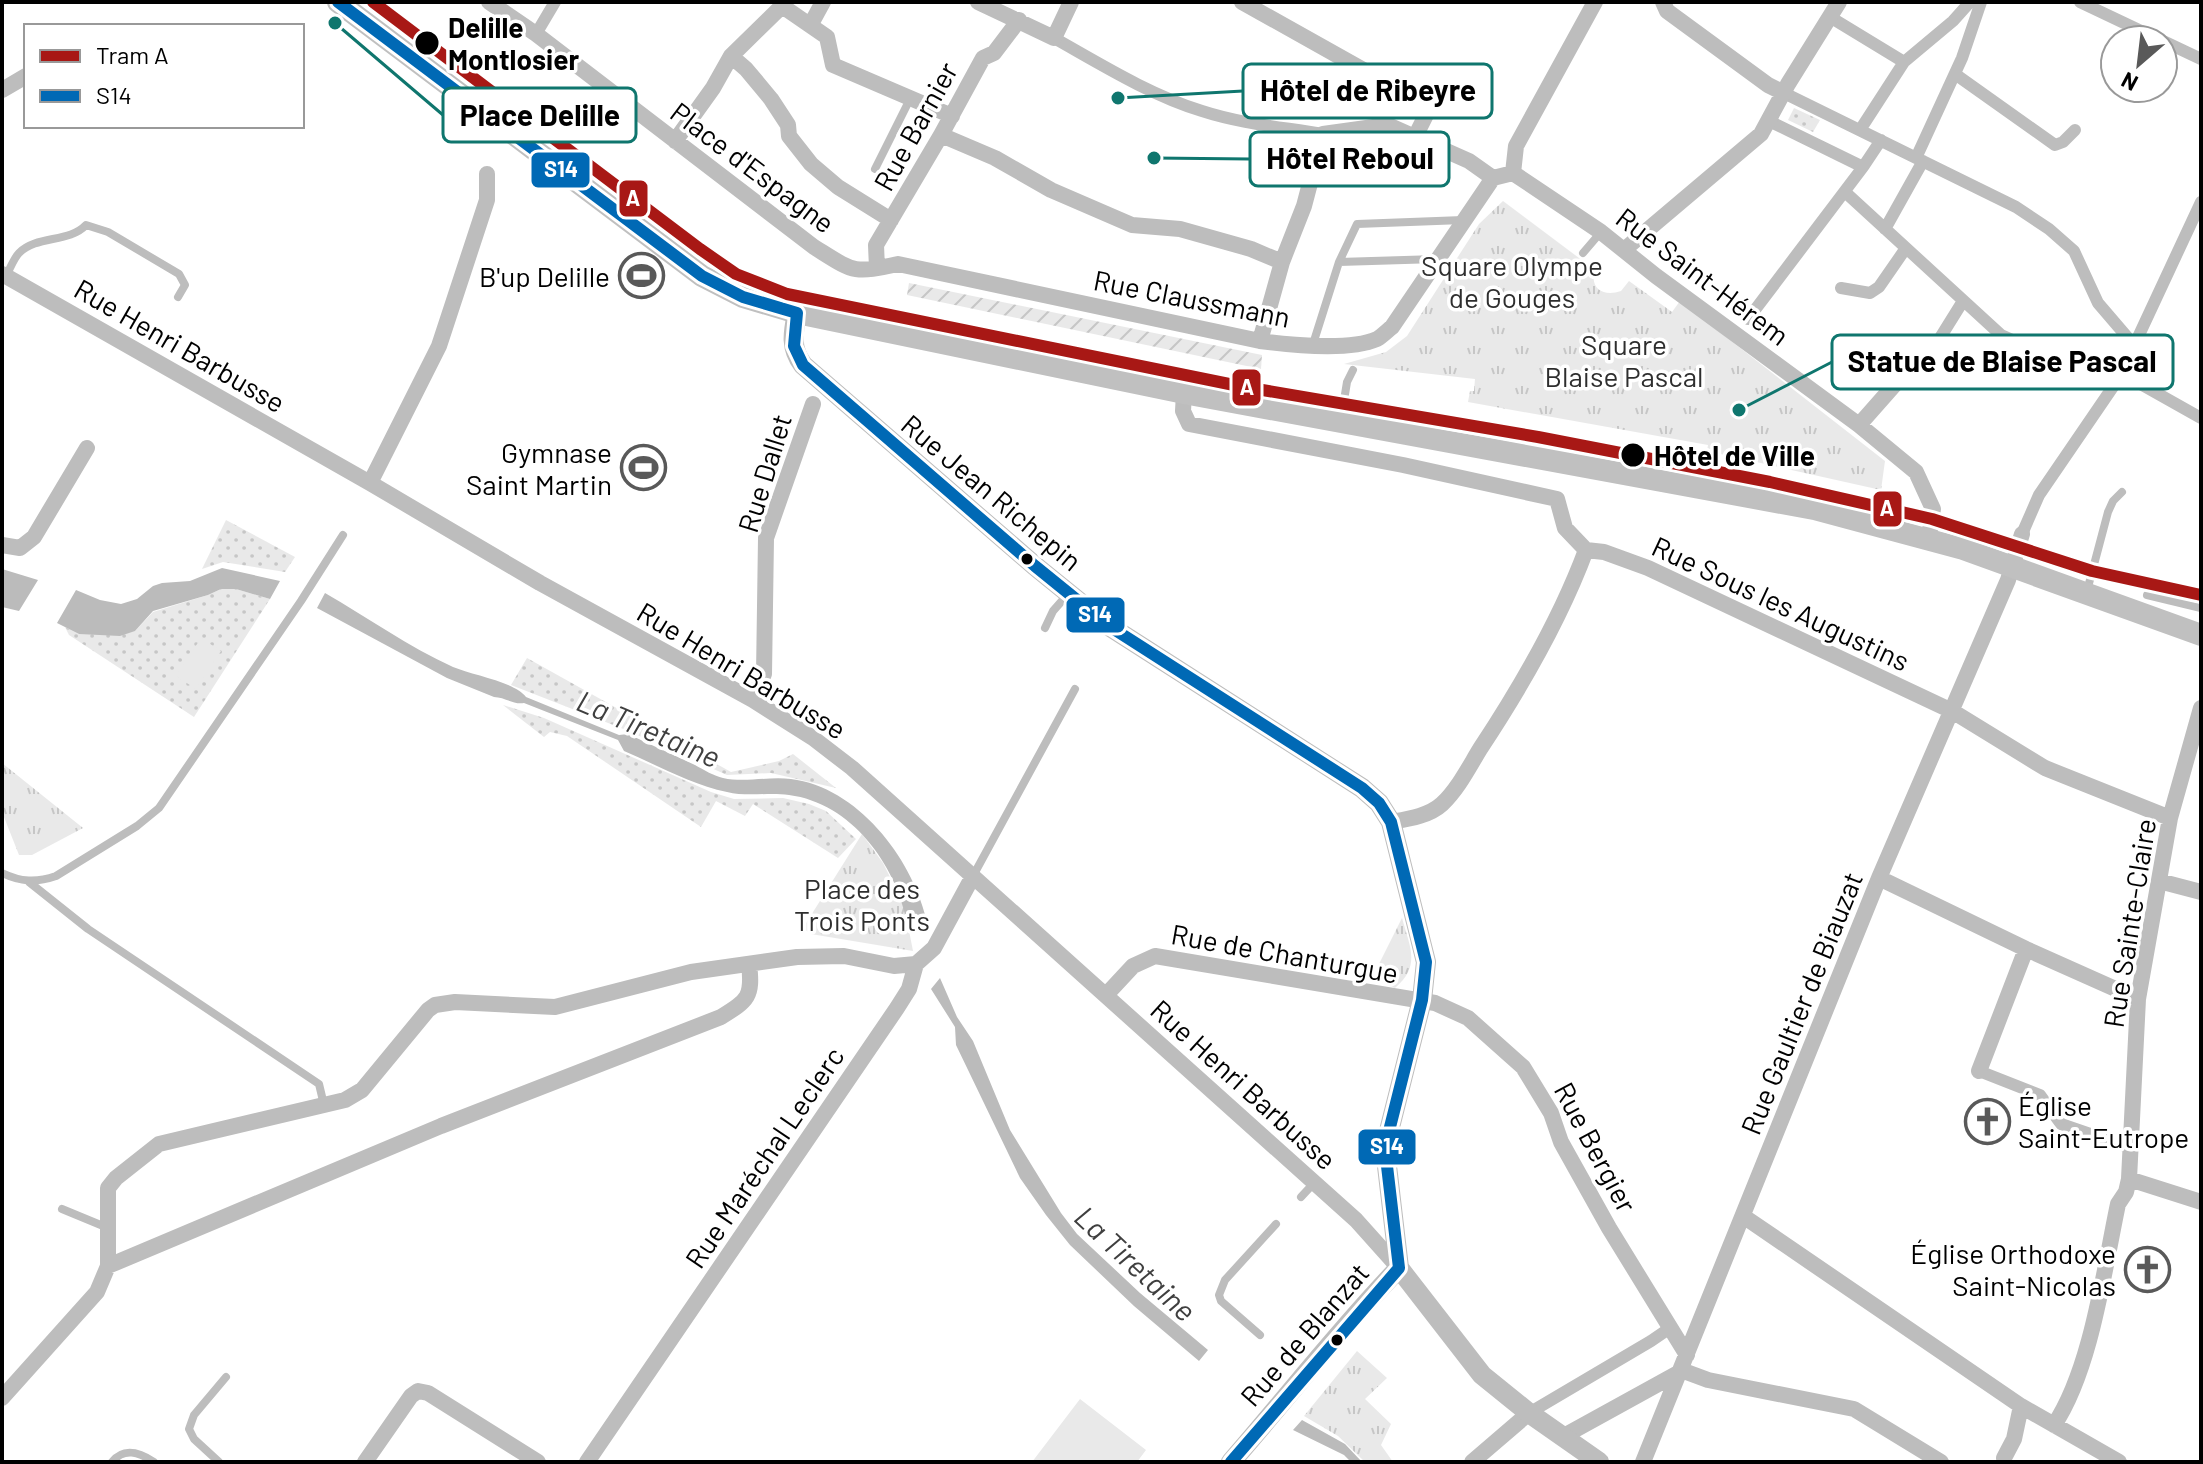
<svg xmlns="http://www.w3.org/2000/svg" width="2203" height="1464" font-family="Barlow,sans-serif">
	<defs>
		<pattern id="grass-dots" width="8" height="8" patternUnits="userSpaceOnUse" patternTransform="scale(2)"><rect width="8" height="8" fill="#e9e9e9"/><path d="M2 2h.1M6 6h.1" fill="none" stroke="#c6c6c6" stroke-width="1.8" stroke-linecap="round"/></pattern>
		<pattern id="park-tufts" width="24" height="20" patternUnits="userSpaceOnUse" patternTransform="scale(2)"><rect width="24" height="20" fill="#e9e9e9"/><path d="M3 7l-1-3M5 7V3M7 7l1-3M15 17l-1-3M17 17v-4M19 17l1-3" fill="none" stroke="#c6c6c6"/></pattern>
		<pattern id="garden-furrows" width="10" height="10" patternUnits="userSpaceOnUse" patternTransform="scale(2)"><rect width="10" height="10" fill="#e9e9e9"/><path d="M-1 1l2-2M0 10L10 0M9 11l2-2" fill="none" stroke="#c6c6c6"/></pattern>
	</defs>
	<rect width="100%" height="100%" fill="#fff"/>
	<path fill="url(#grass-dots)" d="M1794,108L1820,120L1813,132L1788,120Z
		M226,520L295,557L285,572L223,562L202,569Z
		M221,589H236L270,599L194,717L69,635L65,627L79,634L135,631L153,612L208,595Z
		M527,658L731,772L779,761L793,754L836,788L771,773L727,775L626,730L511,685Z
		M503,705L544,718L711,792L734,799L783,798L809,804L826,811L856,839L838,858L753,804L745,816L716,801L701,827L567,736L550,732L544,737Z"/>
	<path fill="url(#park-tufts)" d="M1503,201L1595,270C1589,289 1604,297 1621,291L1629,281L1672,312L1680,301L1885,461L1881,490L1707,451L1708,445L1468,402L1470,391H1474L1475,379L1344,364L1386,352L1407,336L1479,224Z
		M2,763L83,828L32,855H19L2,812Z
		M862,834L883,863L904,905L913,951L811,934L803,928Z
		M1402,918C1410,947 1421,966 1395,988L1372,978Z
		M1357,1351L1387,1378L1365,1399L1391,1424L1381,1445L1393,1462H1365L1338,1436L1304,1416Z"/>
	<path fill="url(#garden-furrows)" d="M909,283L1262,355L1261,369L907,295Z"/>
	<path fill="#e9e9e9" d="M201,638L221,651L196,689L176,676Z
		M1080,1399L1146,1450L1137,1462H1032Z"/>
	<path fill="#bbb" d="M222,568L280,581L270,599L236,589H221L208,595L153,611L135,631L120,636L79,634L57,623L76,590L100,600L121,604L137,599L153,586L162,583L190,581Z
		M2,569L38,580L19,611L2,607Z
		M325,593C367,617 409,647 453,667C472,675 515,682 526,697L619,735L628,734C650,744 673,755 695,765C704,770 714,776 723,778C745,783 769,776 791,779C857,787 911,857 926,918L907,923C896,864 851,803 789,795C769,792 747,797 727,792C692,785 657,765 624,751L618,740L524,703C514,705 504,697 494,697L447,678L317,608Z
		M940,978L957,1017L973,1041L1010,1130L1061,1213L1077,1234L1140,1293L1208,1350L1199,1361L1134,1306L1070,1245L1046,1215L1020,1178L956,1045L955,1027L931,989Z
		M1302,1420L1345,1444L1362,1462H1351L1344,1455L1293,1430Z"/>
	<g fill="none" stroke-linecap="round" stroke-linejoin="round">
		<path stroke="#bdbdbd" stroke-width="8" d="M875,169L910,99
			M1583,253L1601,232
			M1339,262L1357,224L1463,220
			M6,276C10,269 14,258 19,253C37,235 69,243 86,225L108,232L179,274L185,285L178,297
			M1313,344L1339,262L1437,259
			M1341,419L1347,382L1353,370
			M2087,591L2108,512L2113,501L2122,492
			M2147,595L2201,608
			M1045,628L1053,611L1068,594
			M2,873C21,882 36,883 56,876L137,826L159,808L301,601L343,535
			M973,876L1075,689
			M29,882L88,929L319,1084L324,1105
			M1301,1197L1314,1183
			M62,1209L108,1228
			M1260,1335L1221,1301L1219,1295L1225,1280L1276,1224
			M112,1462C124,1447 139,1452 154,1462
			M219,1462L194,1439L189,1429L194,1415L226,1377"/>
		<path stroke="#bdbdbd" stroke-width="12" d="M2080,2L2160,40
			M1830,17L1904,62
			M536,34L555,2
			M1054,38C1102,65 1150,95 1202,111C1242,124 1282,127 1323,134
			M2163,41L2201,59
			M1955,74L2055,145L2063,142L2075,130
			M1784,93L2016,207L2049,229L2074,251L2098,303L2134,345
			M1860,130L1904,62L1953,21L1970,2
			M1916,158L1962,58L1981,2
			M1863,167L1881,140
			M1845,192L2001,335L2030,348L2121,373L2201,418
			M1885,229L1923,161
			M1841,288L1870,293L1879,287L1906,248
			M1748,319L1863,167L1769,121
			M1935,346L1963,301
			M2022,534L2039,495L2119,378L2201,202
			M1979,1071L2040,1095L2061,1124L2131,1148
			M1529,1413L1651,1341L1670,1328"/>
		<path stroke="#bdbdbd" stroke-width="16" d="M489,2L536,34L814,247C854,272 852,274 898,264L1260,341C1290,345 1350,351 1377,339C1382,336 1387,331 1392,327L1493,178L1513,173
			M978,2L1054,38L1071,2
			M1242,2L1383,81L1428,111L1415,137
			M1663,2L1667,11L1768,85L1784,93
			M782,6L827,37L833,65L952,116
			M811,24L823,2
			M731,56L746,69L771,99L788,125L789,136L811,164L838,187L891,220
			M2,90L26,76
			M941,135L995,158L1051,190L1132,225L1180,229L1251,249L1282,262
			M675,141L713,88L731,56L782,6
			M1513,173L1601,232L1656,276L1859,425L1916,472L1933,509L1929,538
			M1513,173L1516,146L1595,2
			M1625,249L1761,134L1788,84L1839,2
			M877,268L876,245L941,135L983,58L994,53L1019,20
			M2,274L370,483L540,583L753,700L813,738L852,768L1356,1220L1399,1268
			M1260,341L1282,262L1304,206L1323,134L1388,125L1469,161L1493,178
			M1184,393L1183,411L1189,424L1403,465L1557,499L1565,528L1586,550
			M1859,425L1927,348L1944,347
			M370,483L439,346L487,200V174
			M2,545L20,548L34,537L87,448
			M1586,550L1604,552L1648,568L1952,711L2045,768L2170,818
			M753,700L764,674L766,538L813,404
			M1391,822C1408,819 1429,816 1442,804C1458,789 1469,767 1480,749C1521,687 1560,620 1586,550
			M1879,878L2026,949L2138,999
			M2159,881L2201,892
			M1106,995L1133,966L1155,956L1435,1003L1468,1018L1523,1067L1551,1113L1561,1142L1609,1228L1687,1355
			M1979,1071L2026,949
			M2129,1179L2201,1202
			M1743,1216L2021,1406L2119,1462
			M108,1266L441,1126L721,1017C748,1000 753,997 749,964
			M1681,1370L1708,1380L1854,1409L1941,1462
			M2,1398L97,1292L108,1266V1188L116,1178L159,1144L345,1100L362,1090L428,1010L435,1005L455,1002L555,1007L691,972L797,957L844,956L894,966L916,964
			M2054,1425C2091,1370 2104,1270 2118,1204L2126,1192L2129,1179L2138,999L2170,818L2201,708
			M1562,1437L1680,1372
			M365,1462L411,1396L418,1391L428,1393L538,1462
			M587,1462L897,1008L909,989L916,964L934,948L973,876
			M1472,1462L1529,1413
			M1643,1462L1879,878L2008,580L2022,534
			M2005,1462L2004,1458L2014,1439L2021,1406"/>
		<path stroke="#bdbdbd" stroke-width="20" d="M797,313C793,333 790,348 803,365L1035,566L1109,626L1362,788L1379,803L1391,822L1426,962L1422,1000L1387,1139V1166L1399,1268C1339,1330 1287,1398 1231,1462
			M1399,1268L1482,1375L1529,1413L1599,1462"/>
		<path stroke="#c0c0c0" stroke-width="22" d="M338,2L702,276L743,297L797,313L1184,393L1814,509L1963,549L2201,635"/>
		<defs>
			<path id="bus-1" d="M338,2L702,276L743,297L797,313
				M797,313L794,346L803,365L1035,566L1109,626L1362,788L1379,803L1391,822L1426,962L1422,1000L1387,1139V1166L1399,1268L1231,1462"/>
		</defs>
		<use href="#bus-1" stroke="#fff" stroke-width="18"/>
		<use href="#bus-1" stroke="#0069b5" stroke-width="12"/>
		<defs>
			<path id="tram-1" d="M373,2L700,249L736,274L787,294L1239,386L1538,437L1770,482L1932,519L2092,571L2201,595"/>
		</defs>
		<use href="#tram-1" stroke="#fff" stroke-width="18"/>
		<use href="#tram-1" stroke="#a81815" stroke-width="12"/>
	</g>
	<defs>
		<symbol id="stadium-ring" viewBox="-11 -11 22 22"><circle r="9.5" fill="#fff" stroke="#595959" stroke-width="1.5"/><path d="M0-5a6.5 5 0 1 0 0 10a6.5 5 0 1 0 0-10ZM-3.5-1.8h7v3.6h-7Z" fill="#595959"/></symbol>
		<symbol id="church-ring" viewBox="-11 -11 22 22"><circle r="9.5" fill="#fff" stroke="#595959" stroke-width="1.5"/><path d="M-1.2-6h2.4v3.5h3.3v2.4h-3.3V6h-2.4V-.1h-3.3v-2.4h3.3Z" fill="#595959"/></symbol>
	</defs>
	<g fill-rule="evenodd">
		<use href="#stadium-ring" x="616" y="250" width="51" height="51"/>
		<use href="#stadium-ring" x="618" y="442" width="51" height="51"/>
		<use href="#church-ring" x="1962" y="1096" width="51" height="51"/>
		<use href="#church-ring" x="2122" y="1244" width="51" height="51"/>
	</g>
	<g fill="#000" stroke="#fff" stroke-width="3">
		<circle cx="427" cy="43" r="13"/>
		<circle cx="1633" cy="455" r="13"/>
		<circle cx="1027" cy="559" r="7"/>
		<circle cx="1337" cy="1340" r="7"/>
	</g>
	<g text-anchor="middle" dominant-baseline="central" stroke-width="7" stroke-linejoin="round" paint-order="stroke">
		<g font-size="28" font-weight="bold" fill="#000" stroke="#fff" text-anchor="start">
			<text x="448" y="27">Delille<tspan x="448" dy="32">Montlosier</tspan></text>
			<text x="1654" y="455">Hôtel de Ville</text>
		</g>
		<g font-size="28" fill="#000" stroke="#fff">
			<text transform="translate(915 126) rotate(-61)">Rue Barnier</text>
			<text transform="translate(753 167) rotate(37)">Place d'Espagne</text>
			<text transform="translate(1703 276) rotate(37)">Rue Saint-Hérem</text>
			<text transform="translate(1192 298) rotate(11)">Rue Claussmann</text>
			<text transform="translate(180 345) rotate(30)">Rue Henri Barbusse</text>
			<text transform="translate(764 473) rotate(-73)">Rue Dallet</text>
			<text transform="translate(992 492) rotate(40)">Rue Jean Richepin</text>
			<text transform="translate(1781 603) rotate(25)">Rue Sous les Augustins</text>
			<text transform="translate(742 670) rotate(31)">Rue Henri Barbusse</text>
			<text transform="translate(2129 923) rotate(-81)">Rue Sainte-Claire</text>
			<text transform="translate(1285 953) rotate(10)">Rue de Chanturgue</text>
			<text transform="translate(1801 1003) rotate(-68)">Rue Gaultier de Biauzat</text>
			<text transform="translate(1244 1084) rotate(42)">Rue Henri Barbusse</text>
			<text transform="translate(1596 1147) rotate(62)">Rue Bergier</text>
			<text transform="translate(764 1157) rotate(-56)">Rue Maréchal Leclerc</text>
			<text transform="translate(1304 1334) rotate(-49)">Rue de Blanzat</text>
		</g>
		<g font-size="28" fill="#2e2e2e" stroke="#fff">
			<text x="1512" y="265">Square Olympe<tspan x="1512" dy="32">de Gouges</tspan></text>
			<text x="1624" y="344">Square<tspan x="1624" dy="32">Blaise Pascal</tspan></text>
			<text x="862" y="888">Place des<tspan x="862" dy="32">Trois Ponts</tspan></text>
		</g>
		<g font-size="28" fill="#000" stroke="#fff" text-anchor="end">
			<text x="610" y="276">B'up Delille</text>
			<text x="612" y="452">Gymnase<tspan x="612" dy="32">Saint Martin</tspan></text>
			<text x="2018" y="1105" text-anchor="start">Église<tspan x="2018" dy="32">Saint-Eutrope</tspan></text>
			<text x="2116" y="1253">Église Orthodoxe<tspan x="2116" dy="32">Saint-Nicolas</tspan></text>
		</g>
		<g font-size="30" font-style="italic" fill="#3f3f3f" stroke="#fff">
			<text transform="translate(649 728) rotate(23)">La Tiretaine</text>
			<text transform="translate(1136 1263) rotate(43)">La Tiretaine</text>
		</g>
	</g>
	<path fill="none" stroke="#0f766e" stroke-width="3" d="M1118 98L1243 91M335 23L443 115M1154 158L1250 159M1739 410L1832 362"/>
	<g fill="#0f766e" stroke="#fff" stroke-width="3">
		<circle cx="1118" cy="98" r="8"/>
		<circle cx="335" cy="23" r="8"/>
		<circle cx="1154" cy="158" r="8"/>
		<circle cx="1739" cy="410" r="8"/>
	</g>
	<g fill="#fff" stroke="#0f766e" stroke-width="3">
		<rect x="1243" y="64" width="249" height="54" rx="8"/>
		<rect x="443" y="88" width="193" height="54" rx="8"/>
		<rect x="1250" y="132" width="199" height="54" rx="8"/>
		<rect x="1832" y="335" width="341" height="54" rx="8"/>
	</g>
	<g font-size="30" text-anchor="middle" font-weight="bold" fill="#000">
		<text x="1368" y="101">Hôtel de Ribeyre</text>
		<text x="540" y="126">Place Delille</text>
		<text x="1350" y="169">Hôtel Reboul</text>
		<text x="2002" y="372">Statue de Blaise Pascal</text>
	</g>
	<g stroke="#fff" stroke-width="3">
		<rect x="530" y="151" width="61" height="38" rx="8" fill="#0069b5"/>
		<rect x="618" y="179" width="31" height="39" rx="8" fill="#a81815"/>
		<rect x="1231" y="368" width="31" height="39" rx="8" fill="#a81815"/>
		<rect x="1872" y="490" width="31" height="38" rx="8" fill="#a81815"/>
		<rect x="1065" y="596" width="61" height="38" rx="8" fill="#0069b5"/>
		<rect x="1357" y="1128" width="60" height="38" rx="8" fill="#0069b5"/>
	</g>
	<g font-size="22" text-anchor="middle" font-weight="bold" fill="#fff">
		<text x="561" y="177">S14</text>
		<text x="633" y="206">A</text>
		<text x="1247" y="395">A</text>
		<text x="1887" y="516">A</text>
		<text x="1095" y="622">S14</text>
		<text x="1387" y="1154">S14</text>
	</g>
	<rect width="2203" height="1464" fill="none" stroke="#000000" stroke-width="8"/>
	<rect x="24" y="24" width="280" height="104" fill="#ffffff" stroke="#999999" stroke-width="2"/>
	<rect x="40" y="50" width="40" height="12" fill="#a81815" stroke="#999999" stroke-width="2"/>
	<text x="96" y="64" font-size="24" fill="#000000">Tram A</text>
	<rect x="40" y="90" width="40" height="12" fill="#0069b5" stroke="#999999" stroke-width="2"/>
	<text x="96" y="104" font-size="24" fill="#000000">S14</text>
	<g transform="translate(2139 64) rotate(208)"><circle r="38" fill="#ffffff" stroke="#999999" stroke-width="2"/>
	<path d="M0-6L14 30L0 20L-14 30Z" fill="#595959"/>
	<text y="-12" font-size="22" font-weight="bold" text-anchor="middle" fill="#000000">N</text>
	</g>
</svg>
